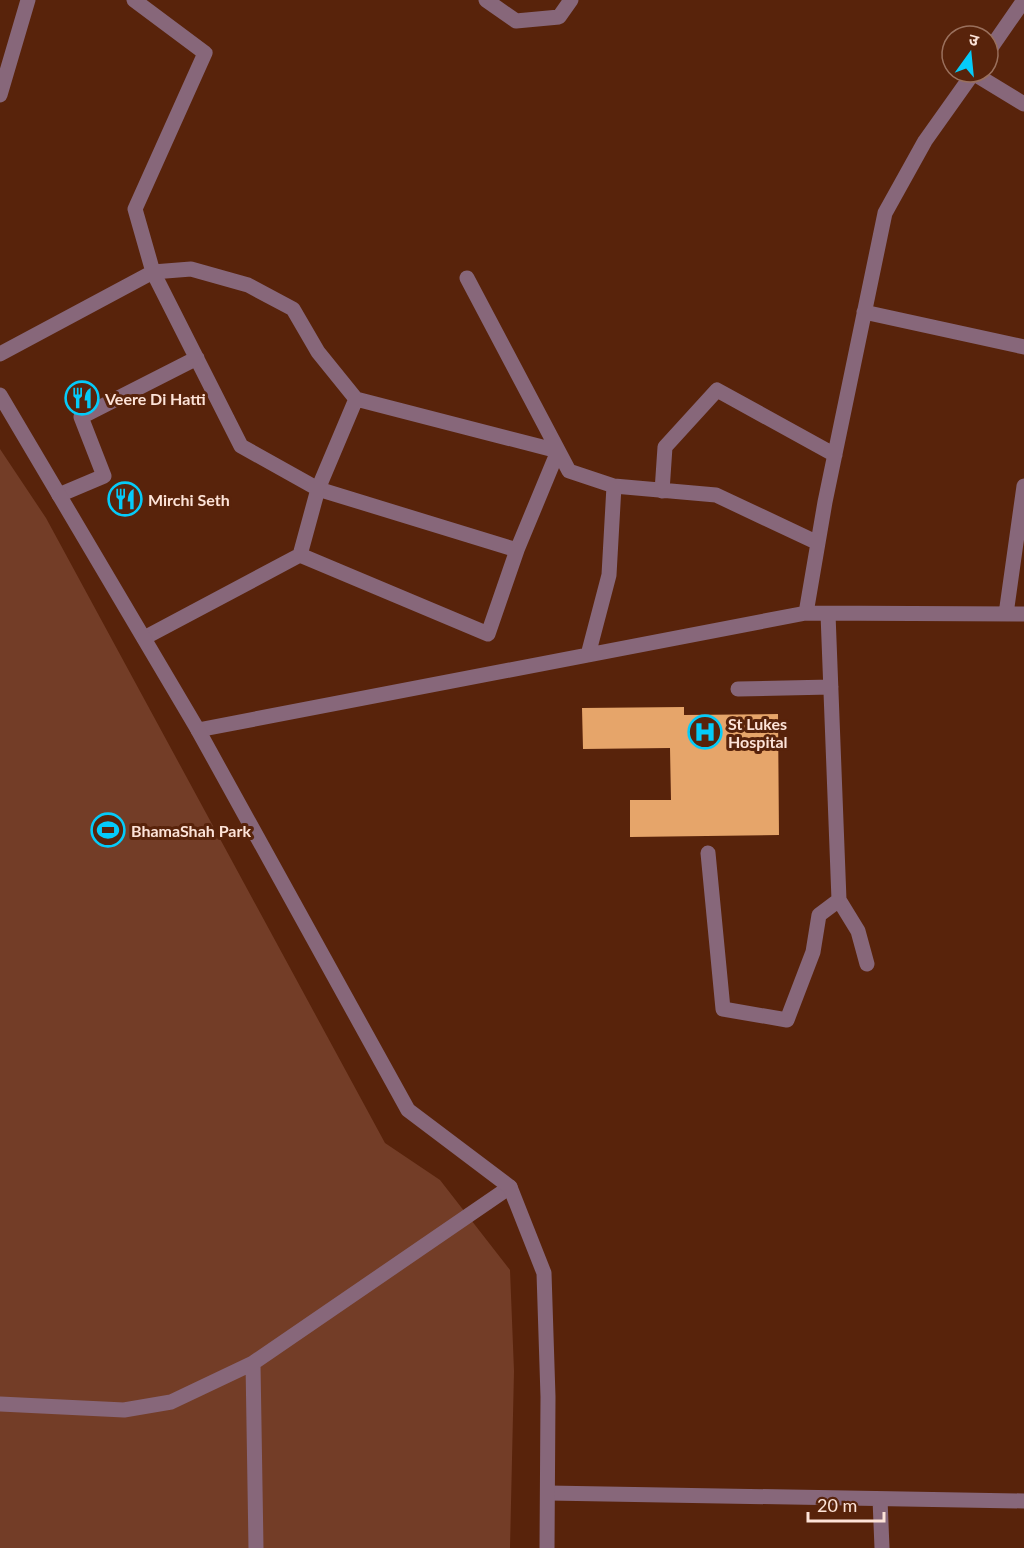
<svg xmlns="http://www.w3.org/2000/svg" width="1024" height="1548" font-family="Lato,'Noto Sans Devanagari',sans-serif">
	<rect width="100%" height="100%" fill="#58230b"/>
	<path fill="#733d27" d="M0,449L46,518L385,1143L440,1180L510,1270L514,1371L510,1548H0Z"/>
	<path fill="#e6a56a" d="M684,707V715L778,714L779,835L630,837V800H671L670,748L583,749L582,708Z"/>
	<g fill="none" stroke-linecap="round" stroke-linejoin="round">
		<path stroke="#87677a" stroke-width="15" d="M486,0L516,21L559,17L571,0
			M988,52L1024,0
			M973,73L1024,104
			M0,95L28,0
			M467,278L569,471L614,486L716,495L818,543
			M864,312L1024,347
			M0,354L153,272L135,209L205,53L134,0
			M356,399L558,451L517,550L318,489Z
			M662,491L665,447L717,390L835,455
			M59,495L104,476L81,417L197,358
			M300,555L488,634L517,550
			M806,613L825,502L885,213L925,141L974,72
			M1006,614L1024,486
			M144,638L300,555L318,489L241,446L153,272L191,269L248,285L293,309L318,352L356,399
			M588,655L609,575L614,486
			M738,689L831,687
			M198,730L806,613L1024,614
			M708,853L723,1009L787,1020L813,952L819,915L839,900L828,614
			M839,900L858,931L867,964
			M253,1363L256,1548
			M0,1404L124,1410L171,1402L253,1363L510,1187
			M548,1493L1024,1501
			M880,1499L882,1548"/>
		<path stroke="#87677a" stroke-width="15" d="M0,395L198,730L408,1110L510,1187L544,1273L548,1397L547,1548"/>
	</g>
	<defs>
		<symbol id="restaurant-ring" viewBox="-11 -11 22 22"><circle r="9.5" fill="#58230b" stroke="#05cbf9" stroke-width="1.5"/><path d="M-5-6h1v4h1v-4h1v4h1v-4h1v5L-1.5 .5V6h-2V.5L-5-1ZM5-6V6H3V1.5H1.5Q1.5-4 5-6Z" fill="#05cbf9"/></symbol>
		<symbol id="hospital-ring" viewBox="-11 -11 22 22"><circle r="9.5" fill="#58230b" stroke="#05cbf9" stroke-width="1.5"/><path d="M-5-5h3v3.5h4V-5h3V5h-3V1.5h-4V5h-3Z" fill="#05cbf9"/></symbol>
		<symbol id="stadium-ring" viewBox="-11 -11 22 22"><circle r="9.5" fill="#58230b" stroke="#05cbf9" stroke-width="1.5"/><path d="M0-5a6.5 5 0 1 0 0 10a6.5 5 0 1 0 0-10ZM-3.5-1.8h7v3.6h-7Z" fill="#05cbf9"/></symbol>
	</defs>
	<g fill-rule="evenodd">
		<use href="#restaurant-ring" x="63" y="379" width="38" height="38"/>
		<use href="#restaurant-ring" x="106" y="480" width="38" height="38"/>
		<use href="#hospital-ring" x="686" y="713" width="38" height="38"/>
		<use href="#stadium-ring" x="89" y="811" width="38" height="38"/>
	</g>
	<g text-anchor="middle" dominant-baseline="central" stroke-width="6" stroke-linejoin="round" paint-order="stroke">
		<g font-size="16" font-weight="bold" fill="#fde3d8" stroke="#58230b" text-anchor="start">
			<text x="105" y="398">Veere Di Hatti</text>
			<text x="148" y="499">Mirchi Seth</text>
			<text x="728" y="723">St Lukes<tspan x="728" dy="18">Hospital</tspan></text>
			<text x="131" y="830">BhamaShah Park</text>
		</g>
	</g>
	<g transform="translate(970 54) rotate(15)"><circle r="28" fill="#58230b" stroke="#9a705d" stroke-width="1.5"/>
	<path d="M0-4.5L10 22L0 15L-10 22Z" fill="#05cbf9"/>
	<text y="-9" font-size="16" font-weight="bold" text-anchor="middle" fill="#fde3d8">उ</text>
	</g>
	<path d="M808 1512v9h76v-9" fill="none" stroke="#fde3d8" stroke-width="3"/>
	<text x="817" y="1512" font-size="18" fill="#fde3d8" stroke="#58230b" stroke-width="4.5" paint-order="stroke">20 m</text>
</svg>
